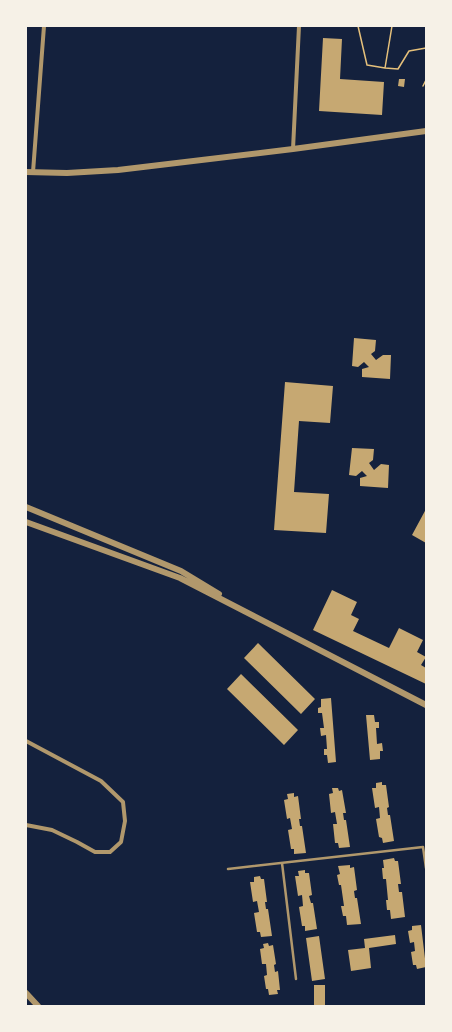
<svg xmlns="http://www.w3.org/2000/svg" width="452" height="1032" font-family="'Noto Sans',sans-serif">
	<rect width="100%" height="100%" fill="#14213d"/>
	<path fill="#c6a872" d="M323,38L342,39L340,79L384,82L382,115L319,111Z
		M399,79H405L404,87L398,86Z
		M354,338L376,340L375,351L371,354L376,360L383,355H391L390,379L362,377V369L369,367L364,362L358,367L352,366Z
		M285,382L333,386L330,423L299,421L294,492L329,494L326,533L274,530Z
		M352,448L374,449L373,460L369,463L374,470L381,464L389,465L388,488L360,486V478L367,476L362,471L356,476L349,475Z
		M426,509V543L412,535Z
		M332,590L357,602L351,615L359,619L353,631L389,648L399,628L423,640L417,652L426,657L421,665L426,668V684L313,630Z
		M258,643L315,699L301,714L244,658Z
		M241,674L298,730L284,745L227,689Z
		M331,698L336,762L328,763L327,755H324V749H327L326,735L321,736L320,728H324L322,713H318V708L321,707V699Z
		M366,715H374L375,722H379V728H376L377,744L382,743L383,751H380V759L370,760Z
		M382,782V785H386L389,807L387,808L388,815H390L394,841L383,843L382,838L379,837L376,819L380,818L379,807L375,808L372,788H376V783Z
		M332,788H338L339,791L342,790L346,813H343L344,820H346L350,847L339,848L338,843H335L333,824H337L335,812L331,813L329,794L333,793Z
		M294,793V797L298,796L301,819H299L300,826H302L306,853L294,854V849H291L288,830L292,829L290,818L287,819L284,800L288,799L287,794Z
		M394,858L395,861H398L401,884H398L399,892H402L405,917L391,919L390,910H387L386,900H388L386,879H383L382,868H384L383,860Z
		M350,865V868L354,867L357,890L354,891L355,898H357L361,924L347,925L346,916H343L341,906H344L341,885H339L337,875L340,874L338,866Z
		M305,870V873H309L312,895L309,896L311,903H313L317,929L305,931V926H302L299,907L303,906L302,895L298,896L295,876H299L298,871Z
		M260,876L261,879H264L267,902H265L266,909H268L272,936L261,937L260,932H257L254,913L259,912L257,901L253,902L250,882H254V877Z
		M421,925L426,967L417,969L416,965H413L411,952L415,951L414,942L410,943L408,931L412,930V926Z
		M395,935L396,944L369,948L371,968L351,971L348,950L365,948L364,939Z
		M319,936L325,979L312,981L306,938Z
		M268,943L269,946L273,945L276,964L274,965L275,972L278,971L280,990H277L278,994L269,995L268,989H266L264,976L267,975L266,964H262L260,949L264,948L263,944Z
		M314,985H325V1006H314Z"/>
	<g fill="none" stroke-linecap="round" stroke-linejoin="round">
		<path stroke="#e5c07b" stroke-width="1.5" d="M358,26L367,65L385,68L398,69L409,51L426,48
			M385,68L392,26
			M423,86L426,80"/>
		<path stroke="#b1986c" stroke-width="2.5" d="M282,863L296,979
			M228,869L423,847L426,868"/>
		<path stroke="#b1986c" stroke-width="4" d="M293,149L299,26
			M33,172L44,26
			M26,741L101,781L123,802L125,821L121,842L110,852H95L77,842L52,830L26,825"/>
		<path stroke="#b1986c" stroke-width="6" d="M26,172L67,173L118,170L293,149L426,131
			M26,507L181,571L219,594
			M26,522L180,578L426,705
			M26,993L38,1006"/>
	</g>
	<rect width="452" height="1032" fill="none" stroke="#f6f1e7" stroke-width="54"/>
</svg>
